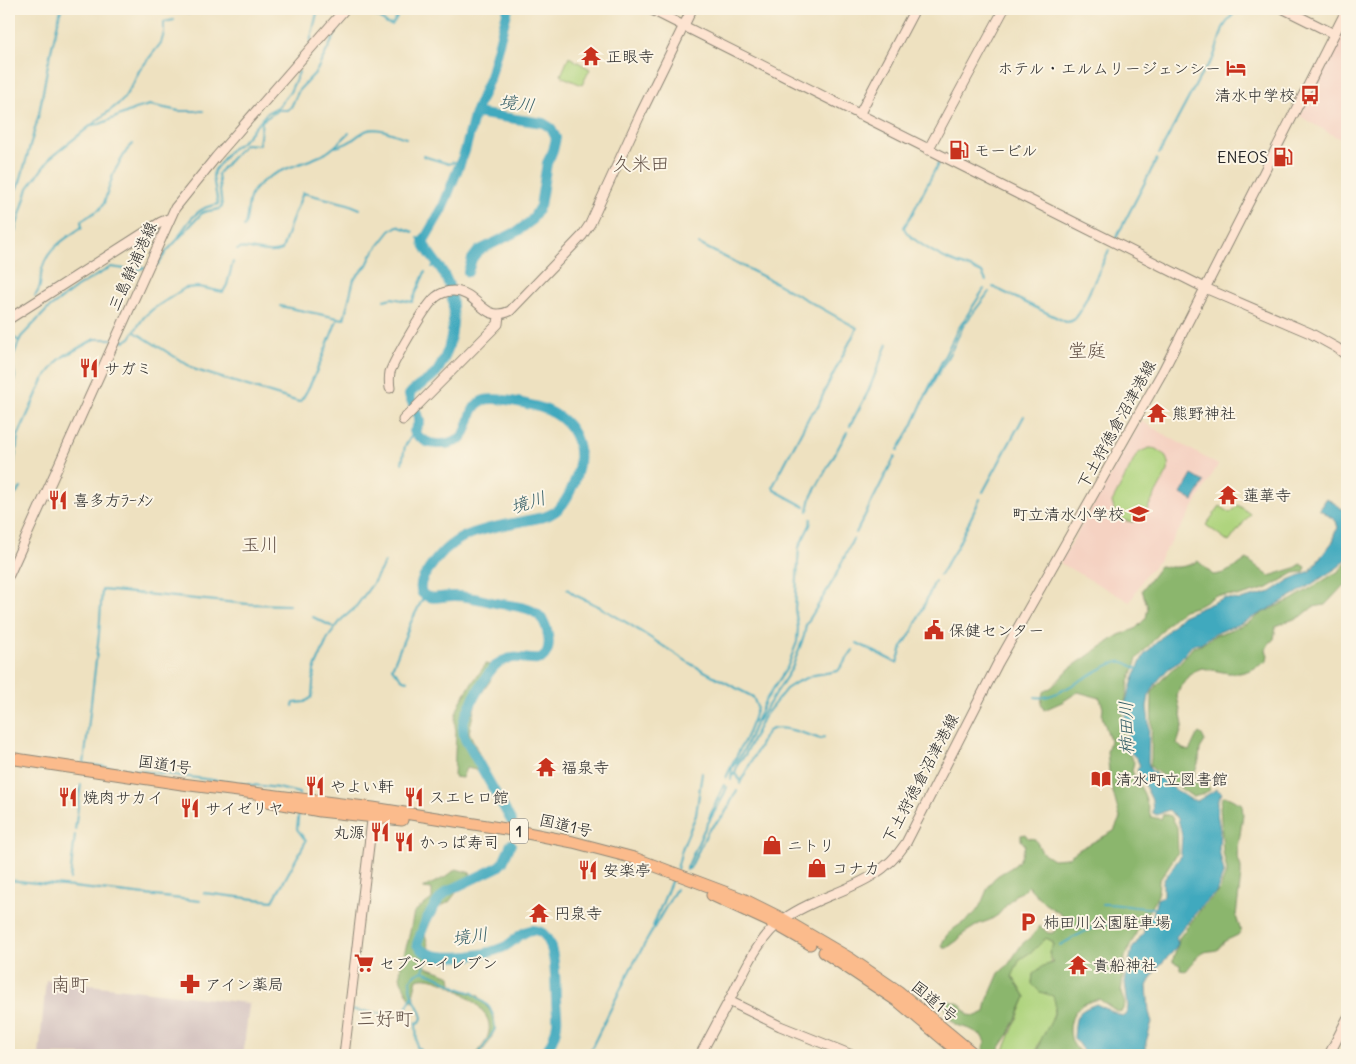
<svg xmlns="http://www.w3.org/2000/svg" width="1356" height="1064" font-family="Delius,'Klee One',sans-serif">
	<rect width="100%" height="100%" fill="#fcf5e5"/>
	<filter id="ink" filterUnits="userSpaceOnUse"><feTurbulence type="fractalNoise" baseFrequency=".02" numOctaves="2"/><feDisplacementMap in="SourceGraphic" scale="10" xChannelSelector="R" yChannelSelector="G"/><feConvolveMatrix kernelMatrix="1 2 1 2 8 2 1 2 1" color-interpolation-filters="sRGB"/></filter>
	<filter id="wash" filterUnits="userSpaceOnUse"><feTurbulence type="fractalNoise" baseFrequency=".0096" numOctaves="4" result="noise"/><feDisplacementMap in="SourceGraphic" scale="20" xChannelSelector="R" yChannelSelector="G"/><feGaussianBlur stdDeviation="1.12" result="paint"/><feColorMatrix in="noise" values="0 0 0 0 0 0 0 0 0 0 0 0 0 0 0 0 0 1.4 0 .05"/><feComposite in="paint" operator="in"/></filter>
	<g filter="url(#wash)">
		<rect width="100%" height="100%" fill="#eee1c0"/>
		<path fill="#f5d2c2" d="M1347,21V143L1301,117L1300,115L1312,94L1318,74Z
			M1141,421L1218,465L1184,523L1154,567L1146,574L1130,602L1060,563Z"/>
		<path fill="#d1bfbd" d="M46,980L247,1003L249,1005L243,1055H39Z"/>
		<path fill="#afd47e" stroke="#6d8054" d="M569,57L590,69L582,85L563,77L561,75Z
			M1149,448C1162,448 1170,458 1168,471L1144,515L1139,520L1132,522L1122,520L1115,513L1112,502L1137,454L1142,451Z
			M1238,505L1250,514L1229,542L1206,525L1220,506L1230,513Z
			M1046,938L1052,941L1053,945L1049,952L1051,963L1033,974L1032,983L1053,995L1056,1005L1049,1030L1038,1044L1036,1055H1002L1026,997L1011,974L1020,959L1034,950Z"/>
		<path fill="#8bb66d" stroke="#5b704c" d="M1247,559L1269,576L1295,568L1301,564L1306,567L1304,572L1294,573L1268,588L1241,596L1216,595L1195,607L1183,610L1172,619L1137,659L1129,682L1121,723L1129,754L1134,762L1132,771L1144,794L1151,817L1161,819L1163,814L1171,816L1177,827L1178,852L1159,881L1158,895L1137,931L1125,957L1121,993L1125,1004L1122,1011L1118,1012L1099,999C1093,1001 1082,1003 1078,1008C1066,1021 1067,1048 1085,1054C1092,1057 1101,1054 1108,1055H1038C1036,1038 1054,1025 1055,1008C1056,1004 1054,999 1053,996L1040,992L1032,984L1033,974L1043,966L1053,963L1049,952L1053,945L1052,941L1046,938L1034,950L1020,959L1012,977L1026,997L1009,1034L995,1055H987L983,1051L985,1042L981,1035L970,1029L957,1025L947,1016L944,1005L949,1001L960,1004L968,1015L976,1016L985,1012L987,1001L999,973L1008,965L1022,944L1032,936L1040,926L1048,933H1053L1064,921L1062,915L1044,903L1028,886L1022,892L1015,895L998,915L990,920L979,924L963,934L958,940L947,948H943L942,944C947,929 961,926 973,915C983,906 984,892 992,881C998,873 1010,870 1017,863C1022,858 1023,851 1025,845L1021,840V835L1025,834L1028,838L1035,839L1042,852L1053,859L1067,858L1080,849L1114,831L1120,818L1110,781L1107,752L1110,740L1102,716L1103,708L1100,698L1078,692L1062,702L1044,710L1041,704L1043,692L1052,687L1069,669L1092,653L1119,635L1135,629L1146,618L1148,608L1142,590L1160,566C1175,568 1185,568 1198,561L1213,575C1227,574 1235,567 1247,559Z
			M1347,562V585L1342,587L1325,605L1313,607L1302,616L1276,626L1274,639L1268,645L1266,650L1268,655L1267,661L1251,670L1240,673H1228L1202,668L1194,671L1180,687L1177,696L1183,725L1177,744L1183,749L1189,751C1193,745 1194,738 1199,733L1202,735L1205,741L1200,749L1199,760L1193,779L1195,784L1208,786L1210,790L1201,795L1193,797L1153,769L1150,765L1151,759L1152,693L1157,685L1171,670L1177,666L1193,647L1201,645L1214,636L1248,623L1262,613L1291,600L1339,571Z
			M486,664L494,666L490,681L476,701L469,732L484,765L477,770L466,768L462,778L454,777L456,730C449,709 475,680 486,664Z
			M1225,796L1242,804L1243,814L1237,856L1241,867V876L1236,916L1241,931L1238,935L1225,941L1217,950L1204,952L1199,955L1186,971L1180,970V965L1173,962C1173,954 1179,946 1179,938L1204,905L1218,893L1227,871L1223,852L1220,807L1222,798Z
			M456,869L471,873L449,902L436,909L425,934L429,949L448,956L449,962L428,961L424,966L451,976L452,984L463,991L478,995L494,1016L495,1028L490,1041L479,1055H475C483,1047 491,1036 489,1024C486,1003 436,971 417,979L413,995L415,998L414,1001L412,1002L401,981L400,976L401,963L408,941L414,912L432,899V889L423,888L446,877Z"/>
		<path fill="#3fa9be" stroke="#356a74" d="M1192,475L1204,482L1193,501L1181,494Z
			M1327,498L1345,511H1347V558C1340,568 1332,570 1323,577C1297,594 1270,609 1242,623C1227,629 1212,633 1201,644H1193L1176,664L1168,669L1156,683L1149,696L1147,707L1149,723L1148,762L1150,769L1167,784L1190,799L1197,801L1212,792L1216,789L1222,793L1217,802V813L1220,830L1219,850L1224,872L1216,893L1204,903L1176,937L1178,944L1172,953L1156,969L1147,986L1149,1012L1152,1022L1146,1042V1055H1114L1108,1052H1084L1074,1038C1076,1015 1074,1013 1096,1004L1122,1016L1126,1015L1128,1007L1125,982L1132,949L1144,932L1143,924L1153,915L1157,899L1163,896V881L1181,856V851L1182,836L1178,818L1168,810L1157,815L1153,813L1152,800L1137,770L1140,766L1137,759L1131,753L1125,722L1126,701L1135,674L1144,655L1182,616L1224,598L1240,600L1271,592L1289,580L1310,571L1334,540V534L1338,528L1336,521L1319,509Z"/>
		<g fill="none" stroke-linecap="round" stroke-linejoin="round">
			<path stroke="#3fa9be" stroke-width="2" d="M188,14L191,9
				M310,42L318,9
				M90,125L100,124L135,109L150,105L179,111H203
				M334,147C352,145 356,134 368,130C381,127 395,135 406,138
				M1159,154L1202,73L1213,59L1223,28L1229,19L1238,9
				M423,156L449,164L454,162
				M939,162L911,216L904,227C905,237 941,257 951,261C961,265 972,268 982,273L986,281
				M9,202L20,182L39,114L48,64L61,9
				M244,227C249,216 246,204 252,193C266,170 304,165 326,153C334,148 342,140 349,133
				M418,238L424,240
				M177,240C182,230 193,214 203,209C207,206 213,206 218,204L213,177L214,171L230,150L242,142L267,113L278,107L290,92L299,72
				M1115,240L1157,159
				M699,244L776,283L857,328L825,390L818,407L810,415L773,486L774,490L805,507
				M237,250C246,244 266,257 282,250L293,217L303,193L348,204L360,209
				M9,251L28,188L51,157L122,101L133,84L139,71L161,43L164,33V22L174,20
				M152,266L158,264L167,251L202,213C208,209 217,212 222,207L218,174L221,170L245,144L259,145L262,121L278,110H287L291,107L299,90L316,72L339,27L350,15L368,12L380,18L387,24L392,25L403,9
				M432,267L437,264
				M993,287L1066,322C1074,322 1076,318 1080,312L1109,250
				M35,296C43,286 39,277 43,266C49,247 68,237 82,227L81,221L100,209L104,203L114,172L127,150L133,144
				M384,300L392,298L412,302L425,272
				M280,306L338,318
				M135,332L196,370L299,402C310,394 331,334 338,318L344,319L354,279L367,265L372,254L390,231L397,226L413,232
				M9,334L19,341
				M119,340L125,341L130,338L144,317L153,309L185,288L199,287L223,292L227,285L233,262
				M9,387L13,385L15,377L12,359L21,337L48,309L77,287L111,267L132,270L145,268
				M926,394L957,331L984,289
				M850,426L868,392L887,344
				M898,450L912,426L924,399L952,349L963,326L989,292
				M402,463L405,446L414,432
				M9,489L12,480L18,436L43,380L58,361L64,356L95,339H112
				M983,492L1024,416
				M9,502L21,488
				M808,511L811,497L847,432
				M856,533L895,456
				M940,575L957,547L980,499
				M567,589L575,595L600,607L629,624L691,664L753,697L757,707C751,733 736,754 726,778
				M289,605L248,604L102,590L99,634L84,764L278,788L299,793V795
				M313,617L335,628
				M857,643L897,663L902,647L913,630L935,581
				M408,681L403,680L392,668L411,622L424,596
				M1035,697C1060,702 1103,659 1124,662C1128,663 1133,667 1138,669
				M293,706L294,703L305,702L312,697L314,670L328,638L342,619L355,608L373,583L385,562
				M758,721L792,668L804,636L806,625L834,579L853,539
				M735,774L741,781L740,784
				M732,776L735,773L738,763L745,755L763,718L786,689L797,682L814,675L838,671L853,650
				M731,780L732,768L744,750L765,701L787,668L797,642L798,628L795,609L799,547L810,525L811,519
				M741,781L767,732C778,722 807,735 821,739L824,737
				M709,818L724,785
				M75,830L81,784
				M687,868L704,830L723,797L727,787
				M677,869L682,849L696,815L702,773
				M686,870L690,868L708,831L724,815L737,790
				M70,879L75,835
				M9,880L200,901
				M204,893L273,901L306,841L297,829L299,810
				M1102,904C1120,903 1136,909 1154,908
				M653,926L673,877
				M1060,945C1077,936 1097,922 1118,923C1127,924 1135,927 1145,926
				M428,953L423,971L436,976L460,989L473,993L489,1007L493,1015L495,1029L489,1039L478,1055
				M353,1010L402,1016L412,997
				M420,1055V1048H417L416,1023L420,1022L422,1018C419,1003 403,990 414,975L423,971
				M588,1055L631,968L676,889"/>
			<path stroke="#3fa9be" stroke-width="10" d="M508,9L490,77L475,113L465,151L442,209L423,242C428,254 438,263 444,274C459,302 455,344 438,370C431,382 416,384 409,395L420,421L414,432C421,440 428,444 437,444C479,446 461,411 482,401C493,396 523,403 535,406C574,416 589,447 573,485C567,500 560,512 544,517C533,519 524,521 514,523C476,531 452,534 429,569C424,576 418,584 422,593C430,602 444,595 455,596C471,596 485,601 501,604C522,607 544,607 548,635C550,645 549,653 541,659C525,661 519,654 502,661C488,667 469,706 464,720C462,727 463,733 465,739L512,822
				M468,272L472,259L478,251L518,231L531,221L540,206L547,163L553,151L556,138L551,128L543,123L475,113
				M511,844L503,862L498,867L446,892L438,901L426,920L417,944C427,965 486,956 504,947C513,943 522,930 533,930C558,930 555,983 556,1000C556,1008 558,1016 557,1023C556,1035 550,1045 544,1055"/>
		</g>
	</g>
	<g filter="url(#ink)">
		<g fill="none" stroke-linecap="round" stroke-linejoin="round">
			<defs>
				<path id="secondary" d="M650,9L1205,288L1310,333L1337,348L1347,356
					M1284,9L1334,34
					M859,115L915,9
					M928,150L1004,9
					M9,319L161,222L170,218
					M390,388C389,382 389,378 390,372C395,359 425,306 436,297C441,293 447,291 453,291C479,291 482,324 510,311L582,236L590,224L641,113L692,9
					M403,420L498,324L499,315
					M9,575L175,208L216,157L345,9
					M729,1001L780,1026L852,1055
					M344,1055L373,812
					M700,1055C710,1037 719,1019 729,1001C743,974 758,937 784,919C825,890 875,890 906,843L998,663L1163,371L1347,9
					M1329,1055L1347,1019"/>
				<path id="highway" d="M9,758L182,784L373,808L512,830L573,842L634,858L743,899L783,919L851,959L898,991L975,1055
					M262,800L320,811L402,820
					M712,895L777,925L810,944
					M824,952L899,1002L962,1055"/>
			</defs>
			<use href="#secondary" stroke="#8c8676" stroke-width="11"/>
			<use href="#highway" stroke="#8c8676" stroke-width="13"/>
			<use href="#secondary" stroke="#fde4d1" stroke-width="9"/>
			<use href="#highway" stroke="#fbbb8c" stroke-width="11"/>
		</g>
	</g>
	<defs>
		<symbol id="temple-bare" viewBox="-9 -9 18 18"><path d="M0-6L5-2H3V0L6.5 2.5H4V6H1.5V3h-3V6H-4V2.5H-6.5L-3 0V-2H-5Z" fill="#c8321e" stroke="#fcf5e5" stroke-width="2.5" paint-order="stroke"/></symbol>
		<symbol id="hotel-bare" viewBox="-9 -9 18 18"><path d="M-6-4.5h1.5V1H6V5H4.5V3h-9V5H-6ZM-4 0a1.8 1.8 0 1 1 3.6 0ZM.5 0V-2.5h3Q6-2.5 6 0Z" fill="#c8321e" stroke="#fcf5e5" stroke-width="2.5" paint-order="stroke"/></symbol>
		<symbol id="bus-bare" viewBox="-9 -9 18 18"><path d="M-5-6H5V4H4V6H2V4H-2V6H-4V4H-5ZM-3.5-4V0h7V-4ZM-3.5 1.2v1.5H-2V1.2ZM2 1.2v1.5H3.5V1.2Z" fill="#c8321e" stroke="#fcf5e5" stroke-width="2.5" paint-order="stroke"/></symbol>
		<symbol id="fuel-bare" viewBox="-9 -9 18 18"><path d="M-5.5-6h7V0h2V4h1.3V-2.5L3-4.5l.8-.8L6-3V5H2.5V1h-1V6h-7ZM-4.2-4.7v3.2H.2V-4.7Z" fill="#c8321e" stroke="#fcf5e5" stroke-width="2.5" paint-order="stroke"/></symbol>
		<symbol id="restaurant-bare" viewBox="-9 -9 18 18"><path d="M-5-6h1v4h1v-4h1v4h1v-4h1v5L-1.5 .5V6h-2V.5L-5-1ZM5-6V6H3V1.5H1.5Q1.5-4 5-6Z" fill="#c8321e" stroke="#fcf5e5" stroke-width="2.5" paint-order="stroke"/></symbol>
		<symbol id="school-bare" viewBox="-9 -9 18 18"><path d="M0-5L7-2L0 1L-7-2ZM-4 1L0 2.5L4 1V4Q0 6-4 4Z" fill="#c8321e" stroke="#fcf5e5" stroke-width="2.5" paint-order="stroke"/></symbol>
		<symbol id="civic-bare" viewBox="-9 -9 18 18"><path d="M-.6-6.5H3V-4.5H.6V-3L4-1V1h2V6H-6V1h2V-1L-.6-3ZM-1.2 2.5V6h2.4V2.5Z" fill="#c8321e" stroke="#fcf5e5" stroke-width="2.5" paint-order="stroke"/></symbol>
		<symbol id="library-bare" viewBox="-9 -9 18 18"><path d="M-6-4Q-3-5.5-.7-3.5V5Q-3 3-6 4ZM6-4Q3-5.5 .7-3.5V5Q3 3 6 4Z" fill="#c8321e" stroke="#fcf5e5" stroke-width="2.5" paint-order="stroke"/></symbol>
		<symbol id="shop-bare" viewBox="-9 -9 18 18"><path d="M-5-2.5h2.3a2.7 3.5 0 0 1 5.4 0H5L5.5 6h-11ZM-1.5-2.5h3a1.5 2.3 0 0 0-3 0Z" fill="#c8321e" stroke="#fcf5e5" stroke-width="2.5" paint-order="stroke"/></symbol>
		<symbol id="parking-bare" viewBox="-9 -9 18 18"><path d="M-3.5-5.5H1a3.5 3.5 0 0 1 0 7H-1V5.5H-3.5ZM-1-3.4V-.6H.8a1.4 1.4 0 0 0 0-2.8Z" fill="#c8321e" stroke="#fcf5e5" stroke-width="2.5" paint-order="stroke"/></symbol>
		<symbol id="supermarket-bare" viewBox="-9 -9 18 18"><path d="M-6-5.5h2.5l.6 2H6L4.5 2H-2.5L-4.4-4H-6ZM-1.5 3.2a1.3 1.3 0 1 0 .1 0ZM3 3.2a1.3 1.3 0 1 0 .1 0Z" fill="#c8321e" stroke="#fcf5e5" stroke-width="2.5" paint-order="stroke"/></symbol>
		<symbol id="pharmacy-bare" viewBox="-9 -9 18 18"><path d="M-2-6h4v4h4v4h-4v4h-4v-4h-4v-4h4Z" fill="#c8321e" stroke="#fcf5e5" stroke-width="2.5" paint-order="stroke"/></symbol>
	</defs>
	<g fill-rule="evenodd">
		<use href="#temple-bare" x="577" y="42" width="28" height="28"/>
		<use href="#hotel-bare" x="1222" y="54" width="28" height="28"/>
		<use href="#bus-bare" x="1296" y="81" width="28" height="28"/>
		<use href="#fuel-bare" x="945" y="136" width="28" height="28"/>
		<use href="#fuel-bare" x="1269" y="143" width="28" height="28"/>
		<use href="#restaurant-bare" x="75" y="354" width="28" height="28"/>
		<use href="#temple-bare" x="1143" y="399" width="28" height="28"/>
		<use href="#temple-bare" x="1214" y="481" width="28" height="28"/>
		<use href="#restaurant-bare" x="44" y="486" width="28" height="28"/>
		<use href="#school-bare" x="1125" y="500" width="28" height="28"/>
		<use href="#civic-bare" x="920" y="616" width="28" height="28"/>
		<use href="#temple-bare" x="532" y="753" width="28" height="28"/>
		<use href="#library-bare" x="1087" y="765" width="28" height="28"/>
		<use href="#restaurant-bare" x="301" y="772" width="28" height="28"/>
		<use href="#restaurant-bare" x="54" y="783" width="28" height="28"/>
		<use href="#restaurant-bare" x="400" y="783" width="28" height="28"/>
		<use href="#restaurant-bare" x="176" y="794" width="28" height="28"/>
		<use href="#restaurant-bare" x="366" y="818" width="28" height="28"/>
		<use href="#restaurant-bare" x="390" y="828" width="28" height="28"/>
		<use href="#shop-bare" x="758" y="831" width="28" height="28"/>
		<use href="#shop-bare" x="803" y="854" width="28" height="28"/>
		<use href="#restaurant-bare" x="574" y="856" width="28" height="28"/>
		<use href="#temple-bare" x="525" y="899" width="28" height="28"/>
		<use href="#parking-bare" x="1014" y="908" width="28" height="28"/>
		<use href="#supermarket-bare" x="350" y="949" width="28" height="28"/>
		<use href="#temple-bare" x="1064" y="951" width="28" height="28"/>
		<use href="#pharmacy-bare" x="176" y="970" width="28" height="28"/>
	</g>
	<g text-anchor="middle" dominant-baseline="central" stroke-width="4" stroke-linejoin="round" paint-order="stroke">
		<rect fill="#fcf5e5" stroke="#6a6863" stroke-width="1" x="510" y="818.5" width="18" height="25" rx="4"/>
		<g font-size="15" font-weight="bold" fill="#2b2b2b">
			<text x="519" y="831">1</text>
		</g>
		<g font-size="16" fill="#2b2b2b" stroke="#fcf5e5" text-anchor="start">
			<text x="606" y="56">正眼寺</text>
			<text x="1221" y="68" text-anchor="end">ホテル・エルムリージェンシー</text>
			<text x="1295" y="95" text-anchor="end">清水中学校</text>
			<text x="974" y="150">モービル</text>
			<text x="1268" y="157" text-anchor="end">ENEOS</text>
			<text x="104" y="368">サガミ</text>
			<text x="1172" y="413">熊野神社</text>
			<text x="1243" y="495">蓮華寺</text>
			<text x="73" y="500">喜多方ﾗｰﾒﾝ</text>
			<text x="1124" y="514" text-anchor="end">町立清水小学校</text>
			<text x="949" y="630">保健センター</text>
			<text x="561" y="767">福泉寺</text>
			<text x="1116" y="779">清水町立図書館</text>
			<text x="330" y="786">やよい軒</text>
			<text x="83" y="797">焼肉サカイ</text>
			<text x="429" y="797">スエヒロ館</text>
			<text x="205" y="808">サイゼリヤ</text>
			<text x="365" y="832" text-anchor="end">丸源</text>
			<text x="419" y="842">かっぱ寿司</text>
			<text x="787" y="845">ニトリ</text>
			<text x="832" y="868">コナカ</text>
			<text x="603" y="870">安楽亭</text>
			<text x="554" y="913">円泉寺</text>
			<text x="1043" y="922">柿田川公園駐車場</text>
			<text x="379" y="963">セブン-イレブン</text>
			<text x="1093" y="965">貴船神社</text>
			<text x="205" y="984">アイン薬局</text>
		</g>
		<g font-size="16" fill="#2b2b2b" stroke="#fcf5e5">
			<text transform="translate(132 266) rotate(-66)">三島静浦港線</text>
			<text transform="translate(1116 424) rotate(-61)">下土狩徳倉沼津港線</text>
			<text transform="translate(165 764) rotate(8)">国道1号</text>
			<text transform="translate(920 778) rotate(-62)">下土狩徳倉沼津港線</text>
			<text transform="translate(566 825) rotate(13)">国道1号</text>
			<text transform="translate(935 1001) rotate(40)">国道1号</text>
		</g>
		<g font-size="18" font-style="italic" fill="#335d66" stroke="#fcf5e5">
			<text transform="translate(517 103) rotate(8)">境川</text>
			<text transform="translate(528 502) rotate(-17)">境川</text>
			<text transform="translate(1126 728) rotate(-91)">柿田川</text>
			<text transform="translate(470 936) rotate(-8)">境川</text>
		</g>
		<g font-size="19" fill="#66554b" stroke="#fcf5e5">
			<text x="641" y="163">久米田</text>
			<text x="1087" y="350">堂庭</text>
			<text x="260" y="544">玉川</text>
			<text x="70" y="984">南町</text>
			<text x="385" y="1018">三好町</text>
		</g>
	</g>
	<rect width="1356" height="1064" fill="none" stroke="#fcf5e5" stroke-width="30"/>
</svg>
